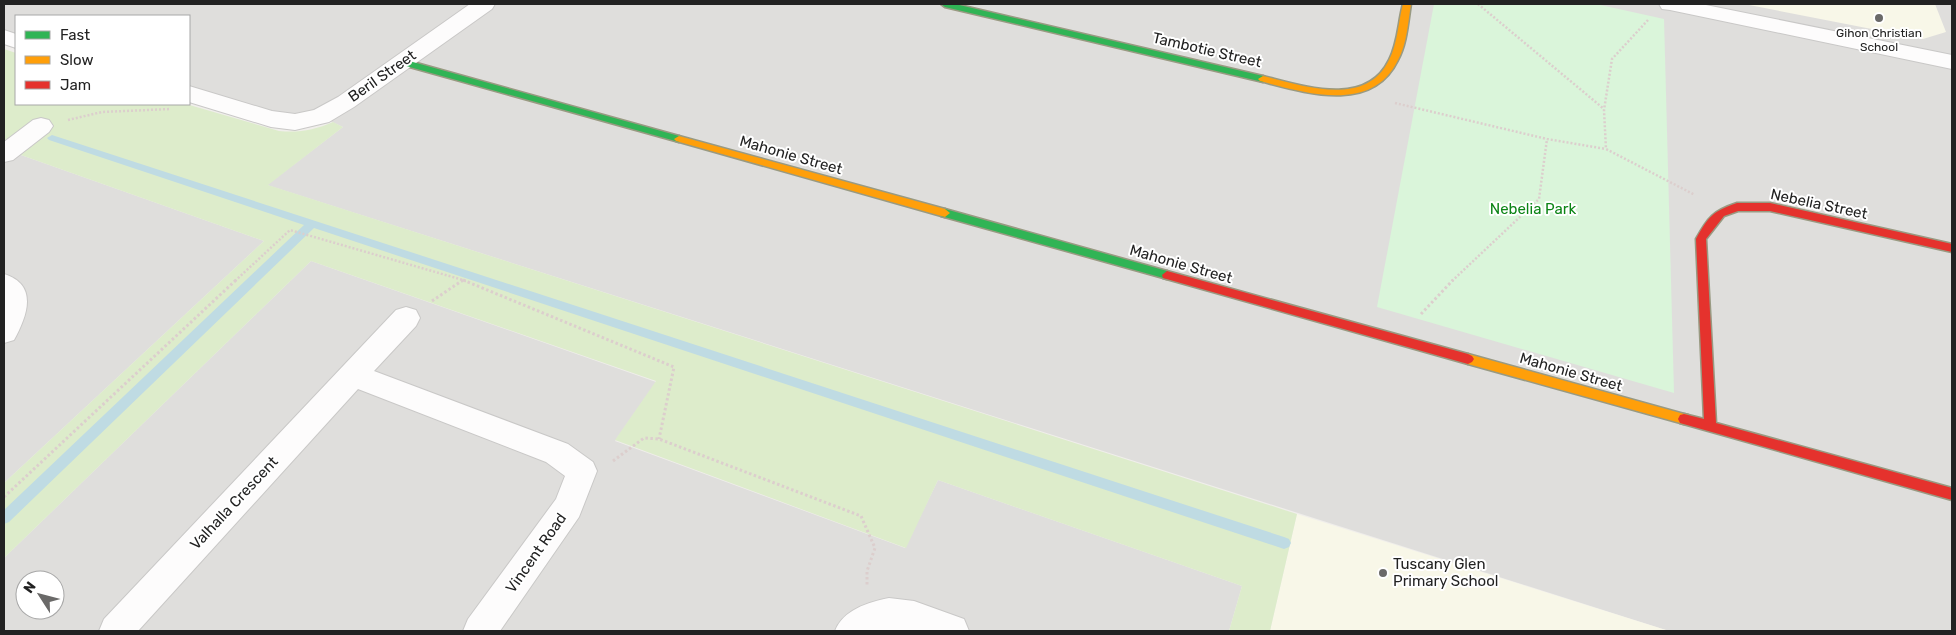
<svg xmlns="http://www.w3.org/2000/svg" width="1956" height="635" font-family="Rubik,sans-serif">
	<rect width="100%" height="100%" fill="#f0eeeb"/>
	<path fill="#dfdedc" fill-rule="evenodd" d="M4,4H1952V631H1669L267,185L343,127L321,117L269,120L189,96V16H16V43L4,39Z
		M4,149L264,241L4,483Z
		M311,261L656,382L615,441L905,548L938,480L1242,586L1229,631H4V558ZM25,580H55V610H25Z"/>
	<path fill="#f8f7e8" d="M1744,4H1935L1946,32L1923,39Z
		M1297,514L1669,631H1270Z"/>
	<path fill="#ddeccb" d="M4,49L16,53V104H186L279,131C298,133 315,130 333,122L343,127L268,185L1297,514L1270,631H1229L1242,586L938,480L906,548L615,440L656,381L311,261L4,558V483L264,241L4,149Z"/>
	<path fill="#daf5da" d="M1434,4H1596L1664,19L1674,393L1377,307Z"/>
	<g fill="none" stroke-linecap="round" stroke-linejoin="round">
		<path fill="#bfdbe3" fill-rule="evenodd" d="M52,135L1284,537L1289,539L1291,543L1289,547L1284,549L314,228L9,522L4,524V510L304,225L49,140L47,138Z"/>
		<defs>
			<path id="street" d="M470,4H495L492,9L354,107L329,122L295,130L271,127L189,102V86L272,111L295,114L314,110L338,97Z
				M1659,4H1701L1952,55V69L1670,10L1662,9Z
				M4,30L16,34V48L4,44Z
				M41,118L49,120L53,126L49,132L13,160L4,162V142L33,120Z
				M4,274C39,285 27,316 14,340L4,343Z
				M406,307L416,310L420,318L416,326L374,371L568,444L593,462L597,471L579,517L500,631H463L468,619L556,499L565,476L546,462L358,389L138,631H99L104,619L396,310Z
				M889,598L914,601L964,619L969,631H835C843,610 868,602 889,598Z"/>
			<path id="fast" d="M941,4H955L1263,76L1268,79L1263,82L945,7Z
				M402,59L679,136L684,139L679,142L399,64L397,62Z
				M945,209L1167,271L1172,275L1167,279L941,216L940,213L941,210Z"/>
			<path id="slow" d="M1403,4H1411C1408,22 1407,44 1398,60C1372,114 1306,93 1260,81L1258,79L1263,76C1303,86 1366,108 1389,60C1398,43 1398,22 1403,4Z
				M679,136L945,209L950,213L945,217L676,141L674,139Z
				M1468,354L1684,414L1688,415L1690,419L1688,423L1684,424L1468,364L1464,362L1462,359L1464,356Z"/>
			<path id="jam" d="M1737,203H1770L1952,244V252L1770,211H1738L1724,216L1706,239L1716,423L1952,488V500L1680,423L1678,419L1680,415L1684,414L1704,419L1696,239C1708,217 1713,211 1737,203Z
				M1167,271L1468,354L1472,356L1474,359L1472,362L1468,364L1163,278L1162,275Z"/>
		</defs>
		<use href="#street" stroke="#c9c8c7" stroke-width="2"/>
		<use href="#fast" stroke="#999a82" stroke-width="3"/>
		<use href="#slow" stroke="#999a82" stroke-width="3"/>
		<use href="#jam" stroke="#999a82" stroke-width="3"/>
		<path stroke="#dccecd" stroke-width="2.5" stroke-dasharray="2 2" stroke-linecap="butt" d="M1478,4L1604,109
			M1648,20L1612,59L1604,110L1606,149L1695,195
			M1395,103L1547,139L1606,149
			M68,120L102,112L171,109
			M235,281L290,230L463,280
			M461,281H466
			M1452,281L1539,199L1547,139"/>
		<path stroke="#dccecd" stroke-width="3" stroke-dasharray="2.5 2.5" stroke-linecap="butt" d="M463,280L674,367L659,439
			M432,301L463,280
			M1421,314L1453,280
			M613,461L644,438L659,439L861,516L875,548L867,571V585
			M4,497L236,280"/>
		<use href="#street" fill="#fdfcfc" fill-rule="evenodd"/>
		<use href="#fast" fill="#30b455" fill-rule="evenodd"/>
		<use href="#slow" fill="#ff9f0a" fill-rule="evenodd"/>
		<use href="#jam" fill="#e5322d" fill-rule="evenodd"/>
	</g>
	<g fill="#6a6968" stroke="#fff" stroke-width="2">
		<circle cx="1879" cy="18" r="5"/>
		<circle cx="1383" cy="573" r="5"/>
	</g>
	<g text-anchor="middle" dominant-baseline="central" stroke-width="4" stroke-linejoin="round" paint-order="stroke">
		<g font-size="12" fill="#222" stroke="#fff">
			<text x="1879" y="33">Gihon Christian<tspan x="1879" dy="14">School</tspan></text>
		</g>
		<g font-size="15" fill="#222" stroke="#fff">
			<text transform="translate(1207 50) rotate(13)">Tambotie Street</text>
			<text transform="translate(382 76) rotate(-35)">Beril Street</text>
			<text transform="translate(791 155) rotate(16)">Mahonie Street</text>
			<text transform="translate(1819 204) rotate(12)">Nebelia Street</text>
			<text transform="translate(1181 264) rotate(16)">Mahonie Street</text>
			<text transform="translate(1571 372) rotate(16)">Mahonie Street</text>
			<text transform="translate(234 503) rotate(-47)">Valhalla Crescent</text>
			<text transform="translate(536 553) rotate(-55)">Vincent Road</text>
		</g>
		<g font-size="15" fill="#0c8416" stroke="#fff">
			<text x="1533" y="209">Nebelia Park</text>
		</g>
		<g font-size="15" fill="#222" stroke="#fff" text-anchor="start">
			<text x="1393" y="564">Tuscany Glen<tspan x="1393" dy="17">Primary School</tspan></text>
		</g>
	</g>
	<rect width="1956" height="635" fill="none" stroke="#222222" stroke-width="10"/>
	<rect x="15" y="15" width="175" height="90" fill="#ffffff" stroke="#a7a7a7"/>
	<rect x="25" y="31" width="25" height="8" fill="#30b455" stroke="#a7a7a7"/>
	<text x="60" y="40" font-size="15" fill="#222222">Fast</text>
	<rect x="25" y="56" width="25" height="8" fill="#ff9f0a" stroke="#a7a7a7"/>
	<text x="60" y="65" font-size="15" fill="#222222">Slow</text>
	<rect x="25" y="81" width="25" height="8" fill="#e5322d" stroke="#a7a7a7"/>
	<text x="60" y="90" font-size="15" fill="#222222">Jam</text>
	<g transform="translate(40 595) rotate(306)"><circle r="24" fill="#ffffff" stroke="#a7a7a7"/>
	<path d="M0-4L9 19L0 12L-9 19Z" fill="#6a6968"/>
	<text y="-8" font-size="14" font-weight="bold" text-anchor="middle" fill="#222222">N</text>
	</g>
</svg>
